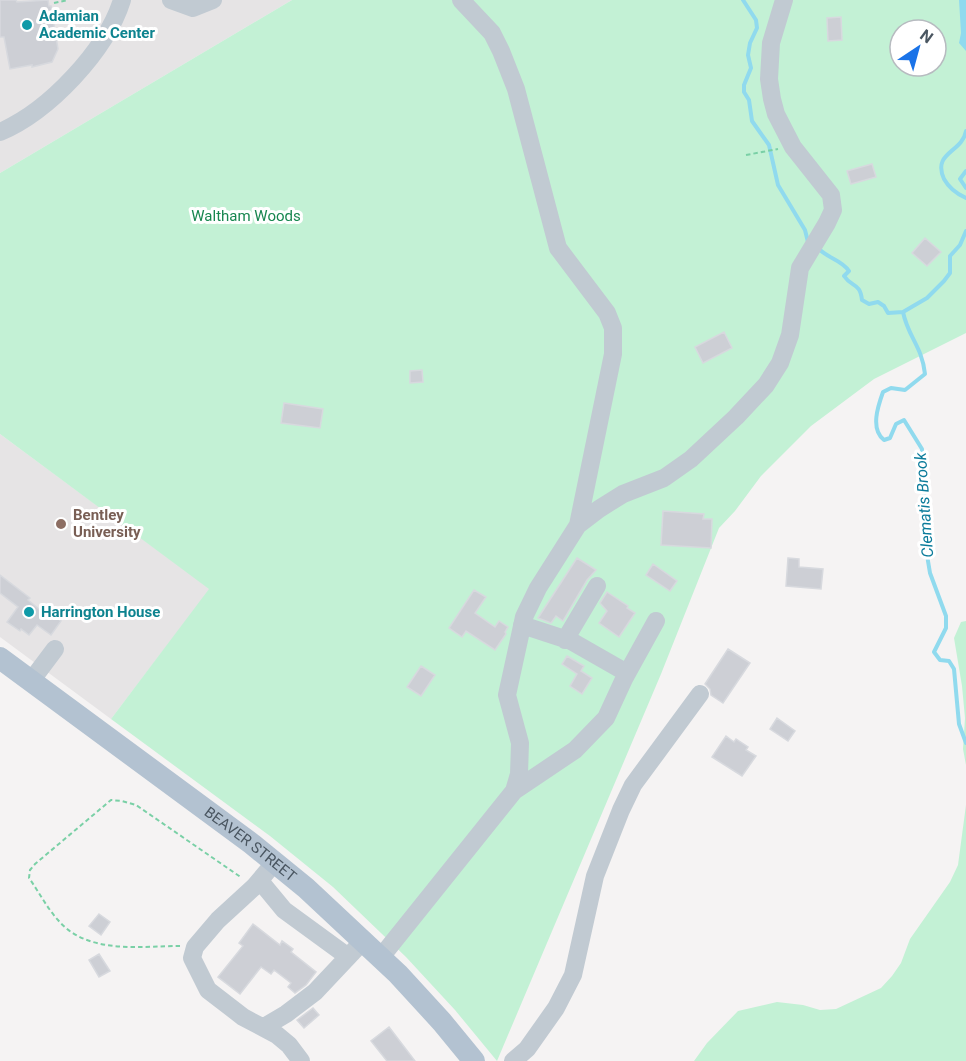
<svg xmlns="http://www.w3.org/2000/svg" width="966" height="1061" font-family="Roboto,sans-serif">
	<rect width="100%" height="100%" fill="#f5f3f3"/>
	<path fill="#e6e4e5" d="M0,0H292L0,173Z
		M0,434L210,589L111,719L0,637Z"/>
	<path fill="#c3f1d5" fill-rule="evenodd" d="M292,0H966V333L874,379L811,426L761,476L735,511L719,528L661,674L497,1061L455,1010L406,957L333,887L270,836L111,719L209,589L0,434V173ZM900,30H936V66H900Z
		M966,621V765L963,749L965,718L962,686L954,638L961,622Z
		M966,805V1061H694L707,1043L738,1011L777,1002L803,1005L820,1010L836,1009L881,988L892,976L901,963L910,939L950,882L958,865Z"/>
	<path fill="#90daee" d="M959,0H966V51L959,43L961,33Z"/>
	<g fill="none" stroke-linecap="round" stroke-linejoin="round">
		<path stroke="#90daee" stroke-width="4" d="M743,0L756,20L757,28L750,43L748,55L751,68L744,85V92L749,100L752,121L769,145L778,185L805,230L808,242
			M966,131C962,153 932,152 944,179C949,188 957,194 966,198
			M966,171L960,179L966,188
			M819,249C829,259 842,260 849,271L844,276C852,288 860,282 862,300L869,304L878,302L884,306L888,313L903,312C908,337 922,346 925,374L905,390L891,388L883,392C878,406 870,429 884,440L890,438L896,424L904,420L922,449L925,511V543L930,573L946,616V628L934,652L940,660L949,661L954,669L959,724L966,743
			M903,312L927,298L944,281L950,273V256L960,245L966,231"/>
	</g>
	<path fill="#cdcfd5" stroke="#d7d9de" stroke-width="1.5" d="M0,0H16L17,2L48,0L49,6H51L58,49L52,62L32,67V65L10,69L4,37H0Z
		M841,17L842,40L828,41L827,18Z
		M872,164L876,177L851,184L847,171Z
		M925,238L941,252L927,266L912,253Z
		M724,332L732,348L703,363L695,347Z
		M422,370L423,382L410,383V371Z
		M284,403L323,409L320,428L281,423Z
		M663,511L704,514L703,519H712L711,548L661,545Z
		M577,558L596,570L587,580L563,621L556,616L551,623L538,618Z
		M788,558L799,559V567L823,569L821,589L786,586Z
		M653,564L677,581L670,591L646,575Z
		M0,575L30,598L28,600L45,614L47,611L61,621L51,635L37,625L29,635L21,629L20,631L7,622L18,607L0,593Z
		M474,590L486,597L475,613L495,627L499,621L508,627L505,632L506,634L495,650L466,631L462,637L449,628Z
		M607,592L628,606L627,608L635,613L619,637L599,623L607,611L600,603Z
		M728,649L750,663L723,703L711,695L710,689L705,684Z
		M567,656L584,666L581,671L592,678L582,694L570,686L577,674L562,664Z
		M421,666L435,675L421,696L407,687Z
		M777,718L795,731L788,741L770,729Z
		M726,736L734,742L736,739L748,747L746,750L756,756L742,776L712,757Z
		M99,914L110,922L101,935L89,926Z
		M253,924L280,945L282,941L293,949L291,952L316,972L306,985L295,993L288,987L291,983L274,970L271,974L261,967L240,994L218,977L243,946L239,943Z
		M99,954L110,971L99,977L89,960Z
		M313,1008L319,1015L304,1028L297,1020Z
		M389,1027L415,1061H387L371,1041Z"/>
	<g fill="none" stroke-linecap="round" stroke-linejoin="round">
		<path stroke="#7ad0a6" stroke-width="2" stroke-dasharray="4.5 3" stroke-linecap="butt" d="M54,3L68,0
			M746,155L778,149
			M180,946C141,946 87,955 58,920C47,908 39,892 29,878L30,870L35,864L111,800L122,801L136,805L242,878"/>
		<path stroke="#c1cad2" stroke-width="18" d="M171,0L193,8L213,0
			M461,0L492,33L501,51L516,89L558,248L607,313L613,328V354L578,525
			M0,132C49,111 106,51 122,0
			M522,625L571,641L627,673
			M565,640L597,586
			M31,681L55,649
			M514,791L519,774L520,743L507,695L524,617L538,588L578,525L599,509L623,494L664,478L691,459L736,417L766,385L780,363L790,335L800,268L827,223L833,210L831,195L793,147L776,114L772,99L769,79L771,43L784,0
			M275,862L254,887L218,920L195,947L192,958L208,990L243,1017L277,1035L289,1045L301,1061
			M260,881L284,910L347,956
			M381,957L514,791L575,750L606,718L624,679L656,621
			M264,1027L286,1014L315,992L364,940
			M513,1061L527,1049L556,1008L573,975L595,876L621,810L633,785L700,694"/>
		<path stroke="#b3c2d1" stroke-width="22" id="s1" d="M0,658L252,844L306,888L398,974L442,1022L474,1061"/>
	</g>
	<g fill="#0f9aa8" stroke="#fff" stroke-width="2">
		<circle cx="27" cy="25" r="6"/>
		<circle cx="29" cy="612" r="6"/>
	</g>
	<circle fill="#8d6e63" stroke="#fff" stroke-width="2" cx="61" cy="524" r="6"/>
	<g text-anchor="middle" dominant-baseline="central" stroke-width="6" stroke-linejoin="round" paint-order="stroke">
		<g font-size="15" font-weight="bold" fill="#0d838f" stroke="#fff" text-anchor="start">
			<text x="39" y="16">Adamian<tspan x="39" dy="17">Academic Center</tspan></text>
			<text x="41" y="612">Harrington House</text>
		</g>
		<g font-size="15" fill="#17864f" stroke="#fff">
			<text x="246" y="216">Waltham Woods</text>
		</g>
		<g font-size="15" font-weight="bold" fill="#785e54" stroke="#fff" text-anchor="start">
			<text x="73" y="515">Bentley<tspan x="73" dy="17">University</tspan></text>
		</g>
		<g font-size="15" fill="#4a5661" stroke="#fff">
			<text stroke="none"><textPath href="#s1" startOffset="312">BEAVER STREET</textPath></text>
		</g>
		<g font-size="16" font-style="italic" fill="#0c7c9b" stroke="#fff">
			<text transform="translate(924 505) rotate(-94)">Clematis Brook</text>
		</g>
	</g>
	<g transform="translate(918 48) rotate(36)"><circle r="28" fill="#ffffff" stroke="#b7bbc0" stroke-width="1.5"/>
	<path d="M0-4.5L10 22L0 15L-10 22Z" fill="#1a73e8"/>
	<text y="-9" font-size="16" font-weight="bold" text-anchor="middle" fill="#4a5661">N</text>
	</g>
</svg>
